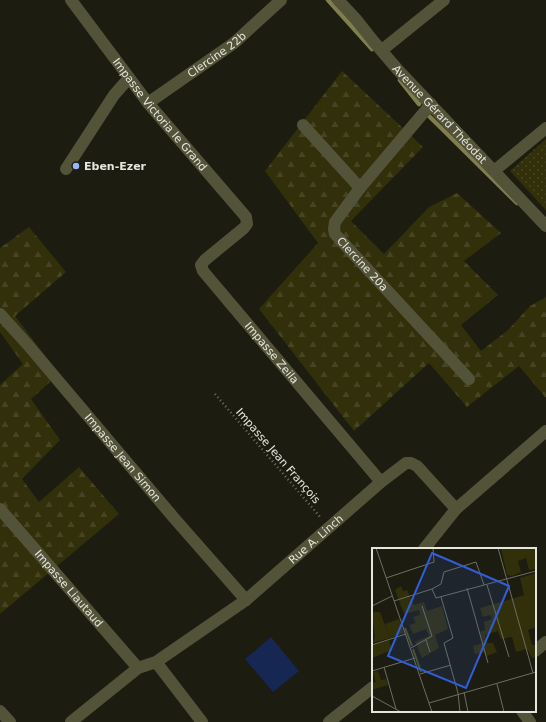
<svg xmlns="http://www.w3.org/2000/svg" width="546" height="722" font-family="'DejaVu Sans',sans-serif">
	<defs>
		<pattern id="grass-dots" width="8" height="8" patternUnits="userSpaceOnUse"><rect width="8" height="8" fill="#32300a"/><path d="M2 2h.1M6 6h.1" fill="none" stroke="#464422" stroke-width="1.8" stroke-linecap="round"/></pattern>
		<pattern id="forest-firs" width="22" height="20" patternUnits="userSpaceOnUse"><rect width="22" height="20" fill="#32300a"/><path d="M5 1l3.5 6h-7zM16 11l3.5 6h-7z" fill="#464422"/></pattern>
	</defs>
	<rect width="100%" height="100%" fill="#1c1c10"/>
	<path fill="url(#grass-dots)" d="M546,139V210L510,171Z"/>
	<path fill="url(#forest-firs)" d="M342,71L423,147L351,221L384,254L429,207L457,193L501,233L464,261L498,295L461,325L481,351L508,330L530,306L546,297V398L519,366L467,407L429,363L354,431L259,309L318,243L265,171Z
		M29,227L66,272L15,316L59,374L31,399L60,440L22,479L39,502L79,467L119,514L0,614V385L23,364L0,332V248Z"/>
	<g fill="none" stroke-linecap="round" stroke-linejoin="round">
		<path stroke="#807e4e" stroke-width="4.5" d="M328,0L372,49
			M400,80L419,104
			M429,116L517,203"/>
	</g>
	<path fill="#172753" d="M271,637L299,671L273,692L245,659Z"/>
	<g fill="none" stroke-linecap="round" stroke-linejoin="round">
		<path stroke="#737368" stroke-width="2.5" stroke-dasharray="1 3" stroke-linecap="butt" d="M215,394L321,518"/>
		<g stroke="#53533a" stroke-width="12">
			<path id="s1" d="M71,0L148,103L246,217L247,224L244,228L205,260L201,265L203,271L381,482"/>
			<path id="s2" d="M338,0L355,18L374,42L398,70L546,226"/>
			<path d="M382,50L444,0"/>
			<path id="s3" d="M148,103L234,43L281,0"/>
			<path id="s4" d="M431,104L360,188L335,222L334,229L335,234L469,379"/>
			<path d="M303,125L360,188"/>
			<path d="M66,169L114,95L129,78"/>
			<path d="M494,171L546,128"/>
			<path id="s5" d="M0,314L28,345L174,518L246,600"/>
			<path id="s6" d="M0,509L138,668"/>
			<path d="M424,549L456,509"/>
			<path d="M535,651L546,642"/>
			<path d="M156,662L202,722"/>
			<path d="M0,711L10,722"/>
			<path d="M522,711L530,722"/>
			<path id="s7" d="M71,722L138,668L156,662L246,600L381,482L406,463H411L417,466L456,509L546,431"/>
			<path d="M329,722L373,687"/>
		</g>
	</g>
	<circle fill="#98b5fd" stroke="#1c1c10" stroke-width="1.5" cx="76" cy="166" r="4"/>
	<g text-anchor="middle" dominant-baseline="central" stroke-width="4" stroke-linejoin="round" paint-order="stroke">
		<g font-size="11" fill="#e6e6de" stroke="#1c1c10">
			<text stroke="none"><textPath href="#s3" startOffset="84">Clercine 22b</textPath></text>
			<text stroke="none"><textPath href="#s1" startOffset="145">Impasse Victoria le Grand</textPath></text>
			<text stroke="none"><textPath href="#s2" startOffset="153">Avenue Gérard Théodat</textPath></text>
			<text stroke="none"><textPath href="#s4" startOffset="205">Clercine 20a</textPath></text>
			<text stroke="none"><textPath href="#s1" startOffset="461">Impasse Zeila</textPath></text>
			<text transform="translate(278 456) rotate(49)">Impasse Jean François</text>
			<text stroke="none"><textPath href="#s5" startOffset="189">Impasse Jean Simon</textPath></text>
			<text stroke="none"><textPath href="#s7" startOffset="307">Rue A. Linch</textPath></text>
			<text stroke="none"><textPath href="#s6" startOffset="105">Impasse Liautaud</textPath></text>
		</g>
		<g font-size="11" font-weight="bold" fill="#e6e6de" stroke="#1c1c10" text-anchor="start">
			<text x="84" y="166">Eben-Ezer</text>
		</g>
	</g>
	<g transform="translate(372 548)">
		<rect width="164" height="164" fill="#1c1c10"/>
		<path d="M129,0H164V21L157,22L154,10L146,13L149,24L140,28L135,27ZM27,71L32,85L18,90L13,76ZM17,92L20,102L0,110V98ZM6,123L9,132L14,131L16,137L0,142V135L4,134L1,124Z" fill="#32300a"/>
		<path d="M164,25V79L156,82L160,97H164V109L160,110L155,101L144,104L140,89L129,91L126,83L113,87L114,95H121L125,104L115,108L113,104L103,106L101,98L111,95L108,84L113,82L112,74L120,71L118,67L111,69L108,60L152,47L148,30ZM29,38L31,43L35,42L42,57L52,54L55,63L70,58L76,81L63,87L67,100L50,110L43,94L57,88L54,81L41,86L37,77L44,75L41,69L48,67L47,62L32,66L23,42ZM3,64H8L18,90L0,95L3,90L0,65Z" fill="#32300a"/>
		<path fill="none" stroke="#555210" stroke-width="2" d="M33,80L40,98M41,101L49,124"/>
		<path fill="none" stroke="#6d6d62" stroke-width="1" d="M4,0L60,164M126,0L161,125M14,30L62,14L61,0M115,37L137,109M95,40L116,115M60,41L69,36L72,24L104,14L112,37M69,49L81,90L72,95L86,145L88,164M22,53L60,41L64,50L164,23M0,58L20,48M54,92L58,104M0,97L34,86M39,100L60,88L50,58M12,119L24,161M0,123L43,110M48,126L79,117M125,136L132,164M92,144L96,164M0,148L29,164M57,155L164,124"/>
		<path fill="#315dd9" fill-opacity="0.15" stroke="#315dd9" stroke-width="2" d="M60,5L137,38L94,140L16,108Z"/>
		<rect width="164" height="164" fill="none" stroke="#e6e6de" stroke-width="2"/>
	</g>
</svg>
